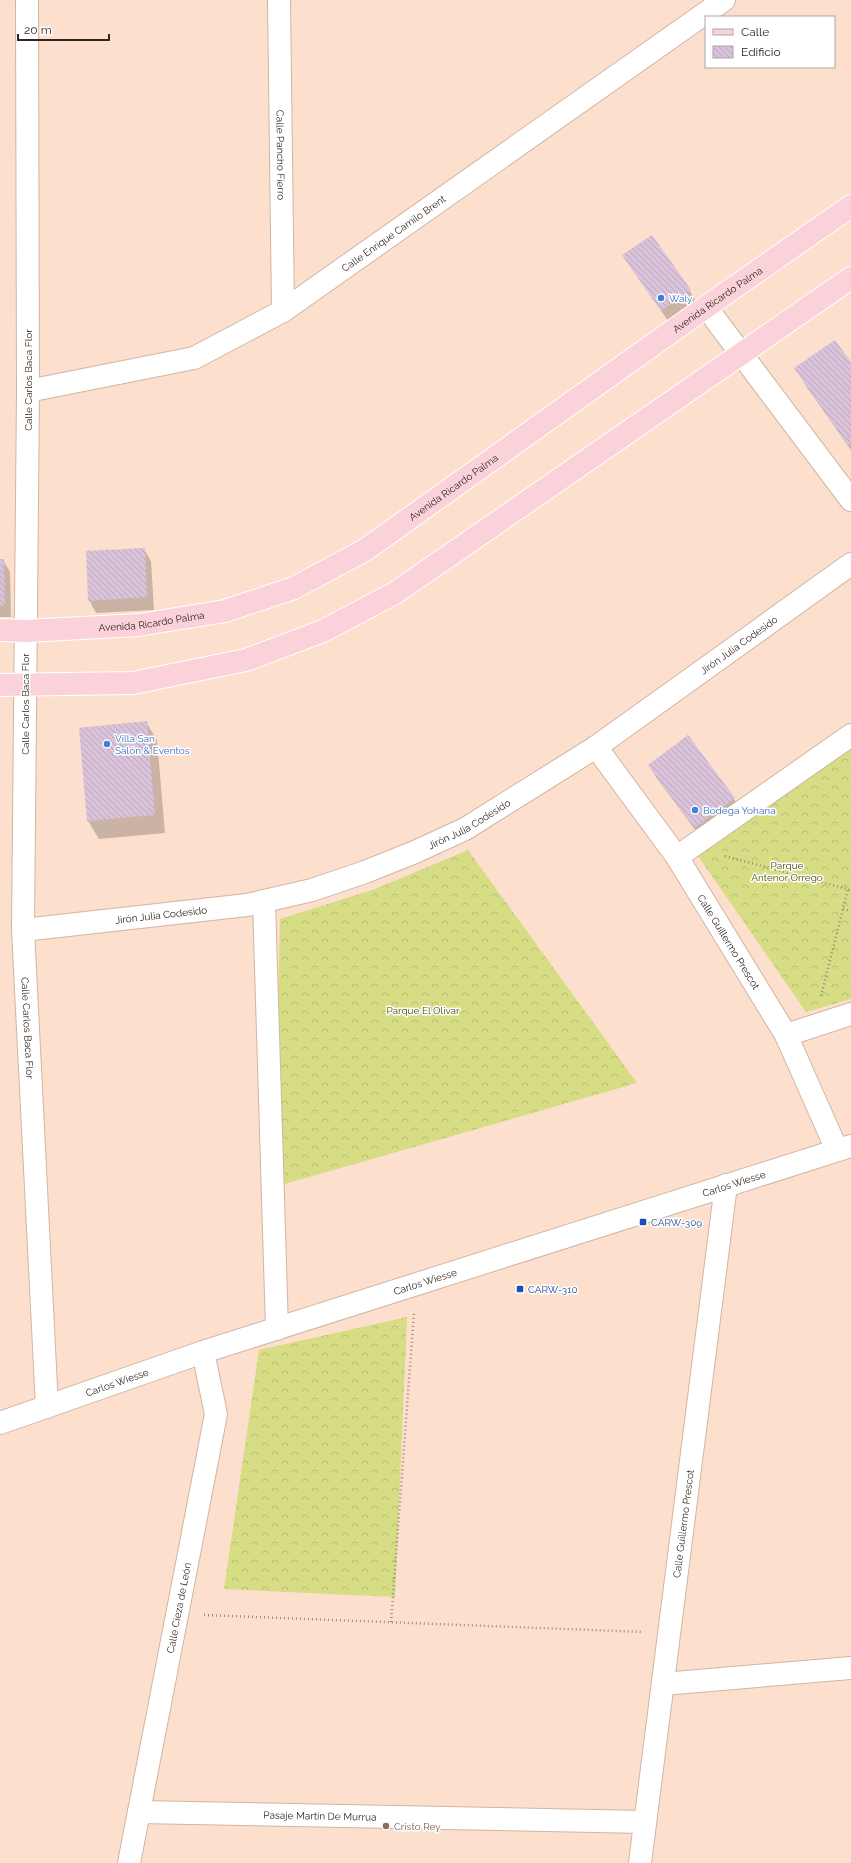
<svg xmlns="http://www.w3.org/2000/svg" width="851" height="1863" font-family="Raleway,sans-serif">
	<defs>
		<pattern id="forest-crowns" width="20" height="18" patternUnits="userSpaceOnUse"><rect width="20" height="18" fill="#d6dd84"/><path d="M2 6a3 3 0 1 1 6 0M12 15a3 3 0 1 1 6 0" fill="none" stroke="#b8be72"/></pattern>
		<pattern id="building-back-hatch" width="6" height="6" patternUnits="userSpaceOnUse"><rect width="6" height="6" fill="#d9c2da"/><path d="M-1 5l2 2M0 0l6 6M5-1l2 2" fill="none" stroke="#bba7bb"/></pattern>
	</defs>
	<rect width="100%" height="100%" fill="#fddfcd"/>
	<path fill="url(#forest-crowns)" d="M851,744V999L806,1012L696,853Z
		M468,850L637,1083L274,1187L280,919L375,889Z
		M407,1317L395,1597L224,1589L259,1350Z"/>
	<path fill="#0003" d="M623,256L690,291L697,303L669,322Z
		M851,364V450L806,386L796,368Z
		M144,549L151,561L154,610L96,613L89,600Z
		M0,560H3L10,572L11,617H0Z
		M146,722L157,740L165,833L99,839L88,821L80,728Z
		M688,736L734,799L741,811L702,839L656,777L649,765Z"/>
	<path fill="url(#building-back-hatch)" d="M652,235L691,290L661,311L622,255Z
		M835,340L851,362V443L848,445L794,368Z
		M145,548L147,597L88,601L86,551Z
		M0,559H4L5,605H0Z
		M147,721L155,815L87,821L79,728Z
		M688,735L735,798L694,828L648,765Z"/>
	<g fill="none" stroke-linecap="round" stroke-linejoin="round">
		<defs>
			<g id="minor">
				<path id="s1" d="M27,0L28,391L23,930L47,1407"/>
				<path id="s2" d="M279,0L283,311"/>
				<path d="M706,307L851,500"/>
				<path id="s3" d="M28,391L194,358L283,311L724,0"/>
				<path id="s4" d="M596,747L677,857L786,1035L837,1150"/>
				<path d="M677,857L851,735"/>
				<path d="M264,902L277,1329"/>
				<path id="s5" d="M23,930L247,905L312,890L365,872L415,852L465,829L596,747L851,564"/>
				<path d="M786,1035L851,1014"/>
				<path id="s6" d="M0,1423L203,1352L851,1146"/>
				<path d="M663,1684L851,1668"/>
				<path id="s7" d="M139,1812L645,1822"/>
				<path id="s8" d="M129,1863L216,1414L203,1352"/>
				<path id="s9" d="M640,1863L726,1185"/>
			</g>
			<g id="major">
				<path id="s10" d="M0,630L26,631L139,625L225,611L294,588L365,550L706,307L851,206"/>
				<path d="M0,685L133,683L246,660L323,631L395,593L851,278"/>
			</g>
		</defs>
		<use href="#minor" stroke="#d1b5a3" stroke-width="24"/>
		<use href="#major" stroke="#fff" stroke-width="24"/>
		<path stroke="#9e897c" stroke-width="2.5" stroke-dasharray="1 3" stroke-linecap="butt" d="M725,856L851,890
			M843,909L851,911
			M821,996L848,889
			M204,1615L643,1632
			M391,1622L414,1313"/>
		<use href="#minor" stroke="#fff" stroke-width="22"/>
		<use href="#major" stroke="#fbd1da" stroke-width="22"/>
	</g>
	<g fill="#3f7fe0" stroke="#fff" stroke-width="1.5">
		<circle cx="661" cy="298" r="4"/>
		<circle cx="107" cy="744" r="4"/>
		<circle cx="695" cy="810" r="4"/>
	</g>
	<g fill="#1a4fb4" stroke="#fff" stroke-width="1.5">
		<rect x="639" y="1218" width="8" height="8" rx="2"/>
		<rect x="516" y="1285" width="8" height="8" rx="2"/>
	</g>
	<circle fill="#8d6e63" stroke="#fff" stroke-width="1.5" cx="386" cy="1826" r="4"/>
	<g text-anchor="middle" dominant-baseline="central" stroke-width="3" stroke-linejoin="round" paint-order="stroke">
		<g font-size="10" fill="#30251f" stroke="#fff">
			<text stroke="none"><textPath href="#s2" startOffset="155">Calle Pancho Fierro</textPath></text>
			<text stroke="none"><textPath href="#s3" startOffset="405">Calle Enrique Camilo Brent</textPath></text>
			<text stroke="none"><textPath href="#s10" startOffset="812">Avenida Ricardo Palma</textPath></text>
			<text transform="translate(28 380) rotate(-90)">Calle Carlos Baca Flor</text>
			<text stroke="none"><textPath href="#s10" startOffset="488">Avenida Ricardo Palma</textPath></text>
			<text stroke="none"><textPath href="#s10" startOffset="152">Avenida Ricardo Palma</textPath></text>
			<text stroke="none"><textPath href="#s5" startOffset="787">Jirón Julia Codesido</textPath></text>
			<text transform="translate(25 704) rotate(-90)">Calle Carlos Baca Flor</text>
			<text stroke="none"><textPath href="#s5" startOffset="463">Jirón Julia Codesido</textPath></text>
			<text stroke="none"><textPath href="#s5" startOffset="139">Jirón Julia Codesido</textPath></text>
			<text stroke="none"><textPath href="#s4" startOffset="236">Calle Guillermo Prescot</textPath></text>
			<text stroke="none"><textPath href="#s1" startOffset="1028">Calle Carlos Baca Flor</textPath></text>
			<text stroke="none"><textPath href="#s6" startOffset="772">Carlos Wiesse</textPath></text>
			<text stroke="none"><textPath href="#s6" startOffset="448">Carlos Wiesse</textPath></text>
			<text stroke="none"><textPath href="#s6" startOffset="124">Carlos Wiesse</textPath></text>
			<text stroke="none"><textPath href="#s9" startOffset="342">Calle Guillermo Prescot</textPath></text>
			<text stroke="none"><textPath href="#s8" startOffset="260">Calle Cieza de León</textPath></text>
			<text stroke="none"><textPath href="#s7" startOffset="181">Pasaje Martin De Murrua</textPath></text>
		</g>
		<g font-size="10" fill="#366cbe" stroke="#fff" text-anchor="start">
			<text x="669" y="298">Waly</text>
			<text x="115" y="738">Villa San<tspan x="115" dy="12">Salón &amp; Eventos</tspan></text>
			<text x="703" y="810">Bodega Yohana</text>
		</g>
		<g font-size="10" fill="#4a4d04" stroke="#fff">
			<text x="787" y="865">Parque<tspan x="787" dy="12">Antenor Orrego</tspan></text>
			<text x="423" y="1010">Parque El Olivar</text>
		</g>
		<g font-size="10" fill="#164399" stroke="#fff" text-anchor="start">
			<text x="651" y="1222">CARW-309</text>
			<text x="528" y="1289">CARW-310</text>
		</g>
		<g font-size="10" fill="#785e54" stroke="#fff" text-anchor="start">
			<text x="394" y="1826">Cristo Rey</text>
		</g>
	</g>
	<rect x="705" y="16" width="130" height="52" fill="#ffffff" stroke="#aca8a5"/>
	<rect x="713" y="29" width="20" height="6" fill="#fbd1da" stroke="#aca8a5"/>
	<text x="741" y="36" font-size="12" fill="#30251f">Calle</text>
	<rect x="713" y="46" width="20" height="12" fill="url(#building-back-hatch)" stroke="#aca8a5"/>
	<text x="741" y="56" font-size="12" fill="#30251f">Edificio</text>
	<path d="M18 34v6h91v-6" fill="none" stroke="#30251f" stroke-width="2"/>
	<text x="24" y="34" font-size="12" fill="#30251f" stroke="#ffffff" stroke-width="3" paint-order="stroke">20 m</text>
</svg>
